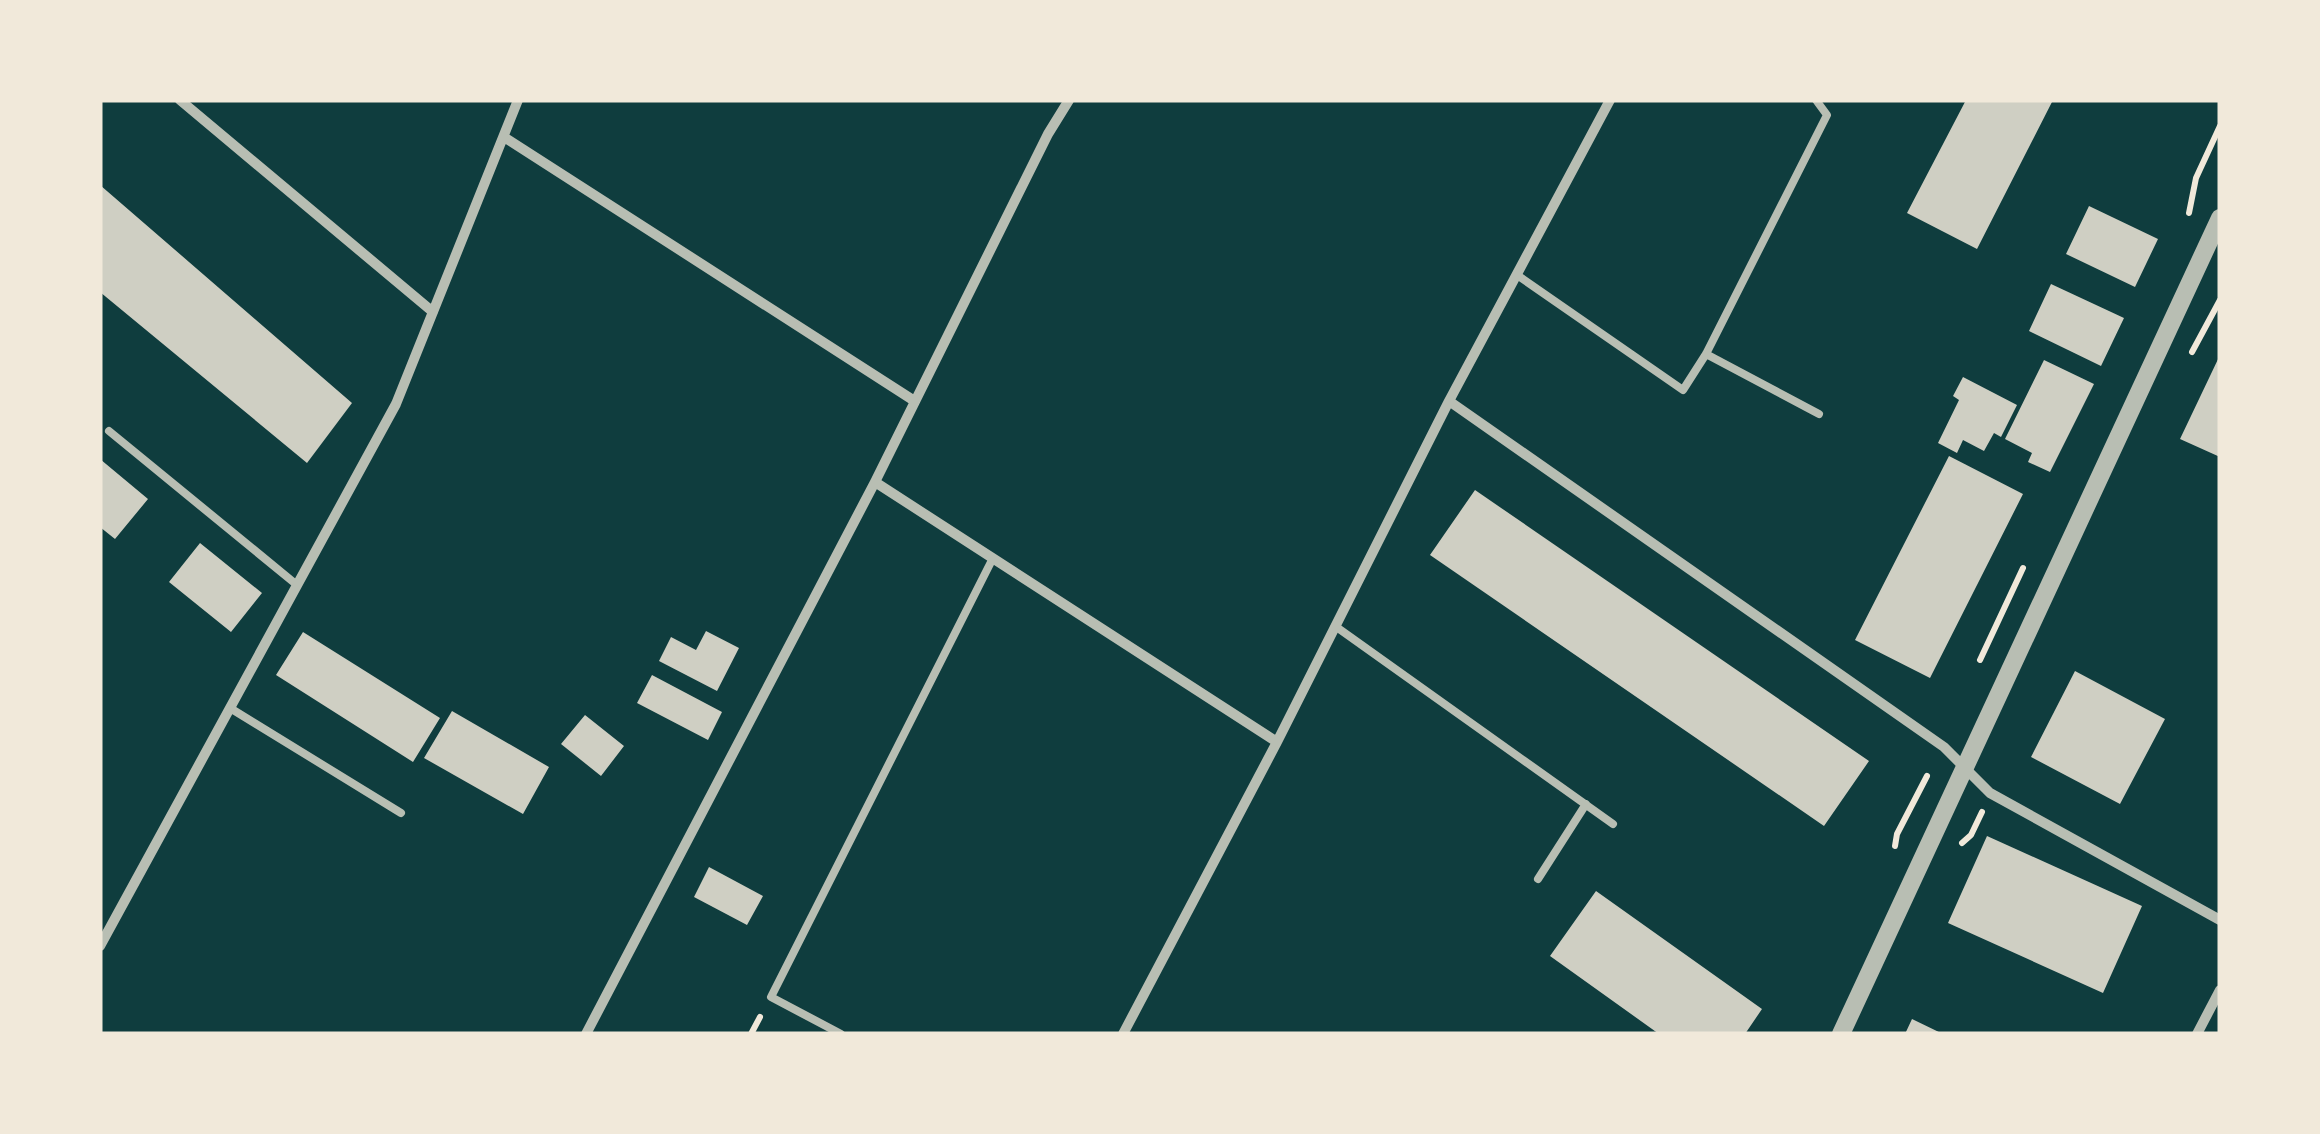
<svg xmlns="http://www.w3.org/2000/svg" width="2320" height="1134" font-family="Roboto,sans-serif">
	<rect width="100%" height="100%" fill="#0f3d3e"/>
	<path fill="#cfcfc3" d="M1966,100H2053L1977,249L1907,213Z
		M100,185L352,403L307,463L100,292Z
		M2089,206L2158,239L2135,287L2066,254Z
		M2051,284L2124,318L2101,366L2029,331Z
		M2220,355V457L2180,439Z
		M2044,360L2094,384L2050,472L2028,462L2032,453L2005,439Z
		M1963,377L2017,405L2001,437L1994,433L1984,451L1963,440L1957,453L1938,443L1959,400L1953,396Z
		M1949,456L2023,494L1930,678L1855,640Z
		M100,459L148,499L115,539L100,527Z
		M1475,490L1869,761L1824,826L1430,555Z
		M200,543L262,593L231,632L169,582Z
		M706,631L739,648L717,691L659,661L671,637L696,650Z
		M303,632L440,718L413,762L276,675Z
		M2075,671L2165,719L2120,804L2031,757Z
		M652,675L722,712L708,740L637,703Z
		M452,711L549,767L523,814L424,758Z
		M585,715L624,746L601,776L561,744Z
		M1987,836L2142,906L2103,993L1948,923Z
		M709,867L763,896L747,925L694,897Z
		M1596,891L1762,1009L1745,1034H1659L1550,956Z
		M1912,1019L1943,1034H1905Z"/>
	<g fill="none" stroke-linecap="round" stroke-linejoin="round">
		<path stroke="#f1e9da" stroke-width="6" d="M2189,213L2196,178L2220,126
			M2192,352L2220,300
			M1980,660L2023,568
			M1962,843L1971,835L1982,812
			M1895,846L1897,834L1927,776
			M751,1034L760,1017"/>
		<path stroke="#b8beb3" stroke-width="8" d="M1517,275L1683,390L1706,354L1827,115L1816,100
			M1706,354L1819,414
			M109,431L297,585
			M1335,626L1613,824
			M230,708L401,813
			M1538,879L1586,804
			M841,1034L771,997L993,558"/>
		<path stroke="#b8beb3" stroke-width="10" d="M180,100L433,312
			M504,137L913,400
			M1449,401L1944,747L1990,793L2220,920
			M875,482L1277,742
			M100,946L396,404L518,100
			M586,1034L875,482L1048,134L1069,100
			M1123,1034L1277,742L1449,401L1610,100
			M2197,1034L2220,990"/>
		<path stroke="#b8beb3" stroke-width="18" d="M1841,1034L2220,218"/>
	</g>
	<rect width="2320" height="1134" fill="none" stroke="#f1e9da" stroke-width="205"/>
</svg>
